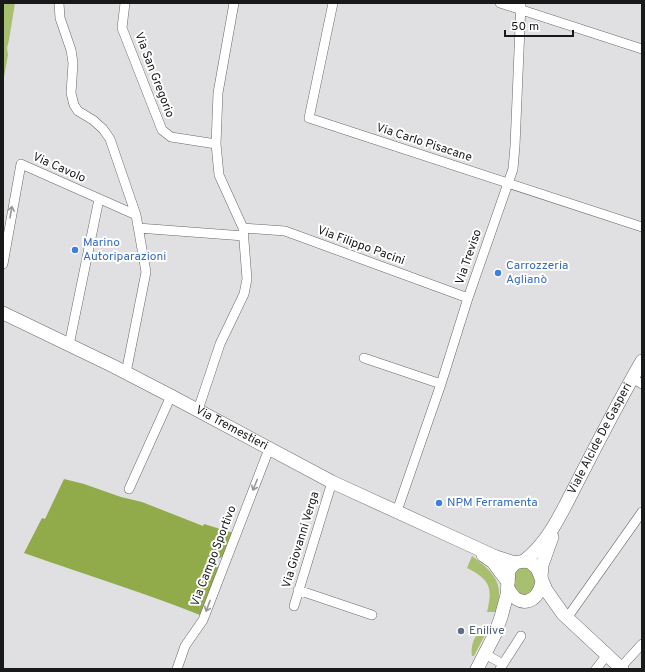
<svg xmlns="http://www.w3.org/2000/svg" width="645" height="672" font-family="Overpass,sans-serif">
	<rect width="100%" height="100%" fill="#e0e0e3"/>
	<path fill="#a9bf70" d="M3,3H15L9,40L7,48L8,55L3,83Z
		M472,556C495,573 504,583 497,612H487C493,587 490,580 467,568Z
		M526,567C528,568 532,571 533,573C539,583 533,595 522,595L514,586L515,574L518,568Z
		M486,629L487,631L474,656H472C470,645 475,632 486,629Z"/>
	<path fill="#91aa4a" d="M64,479L84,484L121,497L142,502L203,526L204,524L233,533L225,556L217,559L216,563L219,565L220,568L200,615C142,592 83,574 24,553L42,518L45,519Z"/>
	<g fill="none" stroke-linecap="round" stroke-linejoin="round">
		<defs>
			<path id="minor" d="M59,3L60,18L71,50L73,63L71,93L74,105L78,111L93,120L103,129L110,139L136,215L146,272L126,373
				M125,3L122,28L162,130L171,137L216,144L219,175L243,228L247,279L244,294L220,344L198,410
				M333,3L309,118L642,227
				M500,3L642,49
				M216,144L218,93L234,3
				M138,228L244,236
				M243,228L285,231L468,298
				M3,264L21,164L136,215
				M69,345L99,199
				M364,358L441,384
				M632,378L642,384
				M129,489L171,396
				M397,511L441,384L468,298L513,169L515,146L521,3
				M298,590L372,615
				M294,606L332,482
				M567,618L642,512
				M485,654L503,664L500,669
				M503,664L521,636
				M621,667L642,644
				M177,669L185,646L203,620L269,449
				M596,669L607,655"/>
			<g id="secondary">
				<path id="s1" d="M3,313L113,366L171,396L332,482L461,541L496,557L515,563"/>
				<path d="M483,555L493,562L508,582"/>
				<path id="s2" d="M524,561C550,542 565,505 580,477C600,438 620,399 642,361"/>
				<path d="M541,577L542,565L552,537"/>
				<path d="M508,588C518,609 538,604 542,582"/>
				<path d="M477,669L495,634L501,617L507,595L509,570L515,563L524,561L530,562L537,568L546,590L563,614L622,669"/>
			</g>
		</defs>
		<use href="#minor" stroke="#68686a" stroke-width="10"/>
		<use href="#secondary" stroke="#68686a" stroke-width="14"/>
		<use href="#minor" stroke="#fff" stroke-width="9"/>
		<use href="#secondary" stroke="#fff" stroke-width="13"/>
	</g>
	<defs><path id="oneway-shaft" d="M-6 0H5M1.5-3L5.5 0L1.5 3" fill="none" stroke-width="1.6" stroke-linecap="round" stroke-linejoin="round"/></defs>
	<g stroke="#979898">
		<use href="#oneway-shaft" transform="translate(11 212) rotate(-80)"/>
		<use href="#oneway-shaft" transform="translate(255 485) rotate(112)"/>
		<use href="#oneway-shaft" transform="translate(208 606) rotate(111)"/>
	</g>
	<g fill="#3f7fe0" stroke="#fff" stroke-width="1.5">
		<circle cx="75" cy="250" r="4"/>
		<circle cx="498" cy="273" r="4"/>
		<circle cx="439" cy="503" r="4"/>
	</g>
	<circle fill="#5c6f8a" stroke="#fff" stroke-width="1.5" cx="461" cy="631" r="4"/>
	<g text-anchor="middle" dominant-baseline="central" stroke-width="4" stroke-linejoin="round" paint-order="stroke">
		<g font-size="12" fill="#181919" stroke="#fff">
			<text transform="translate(154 75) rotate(69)">Via San Gregorio</text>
			<text transform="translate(424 143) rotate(18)">Via Carlo Pisacane</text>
			<text transform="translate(59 168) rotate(24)">Via Cavolo</text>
			<text transform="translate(361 246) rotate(20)">Via Filippo Pacini</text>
			<text transform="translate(469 257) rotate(-71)">Via Treviso</text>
			<text stroke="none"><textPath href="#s1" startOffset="256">Via Tremestieri</textPath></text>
			<text stroke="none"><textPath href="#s2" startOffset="145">Viale Alcide De Gasperi</textPath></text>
			<text transform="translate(301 540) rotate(-73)">Via Giovanni Verga</text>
			<text transform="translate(214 556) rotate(-69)">Via Campo Sportivo</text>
		</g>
		<g font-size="12" fill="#366cbe" stroke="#fff" text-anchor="start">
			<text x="83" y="243">Marino<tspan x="83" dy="14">Autoriparazioni</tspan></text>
			<text x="506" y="266">Carrozzeria<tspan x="506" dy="14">Aglianò</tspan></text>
			<text x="447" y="503">NPM Ferramenta</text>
		</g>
		<g font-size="12" fill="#4e5e75" stroke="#fff" text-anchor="start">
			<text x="469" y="631">Enilive</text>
		</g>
	</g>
	<rect width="645" height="672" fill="none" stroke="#181919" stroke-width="8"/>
	<path d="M505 30v6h68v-6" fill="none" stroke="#181919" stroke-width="2"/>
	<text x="511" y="30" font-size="12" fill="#181919" stroke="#ffffff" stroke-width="3" paint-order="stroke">50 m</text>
</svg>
